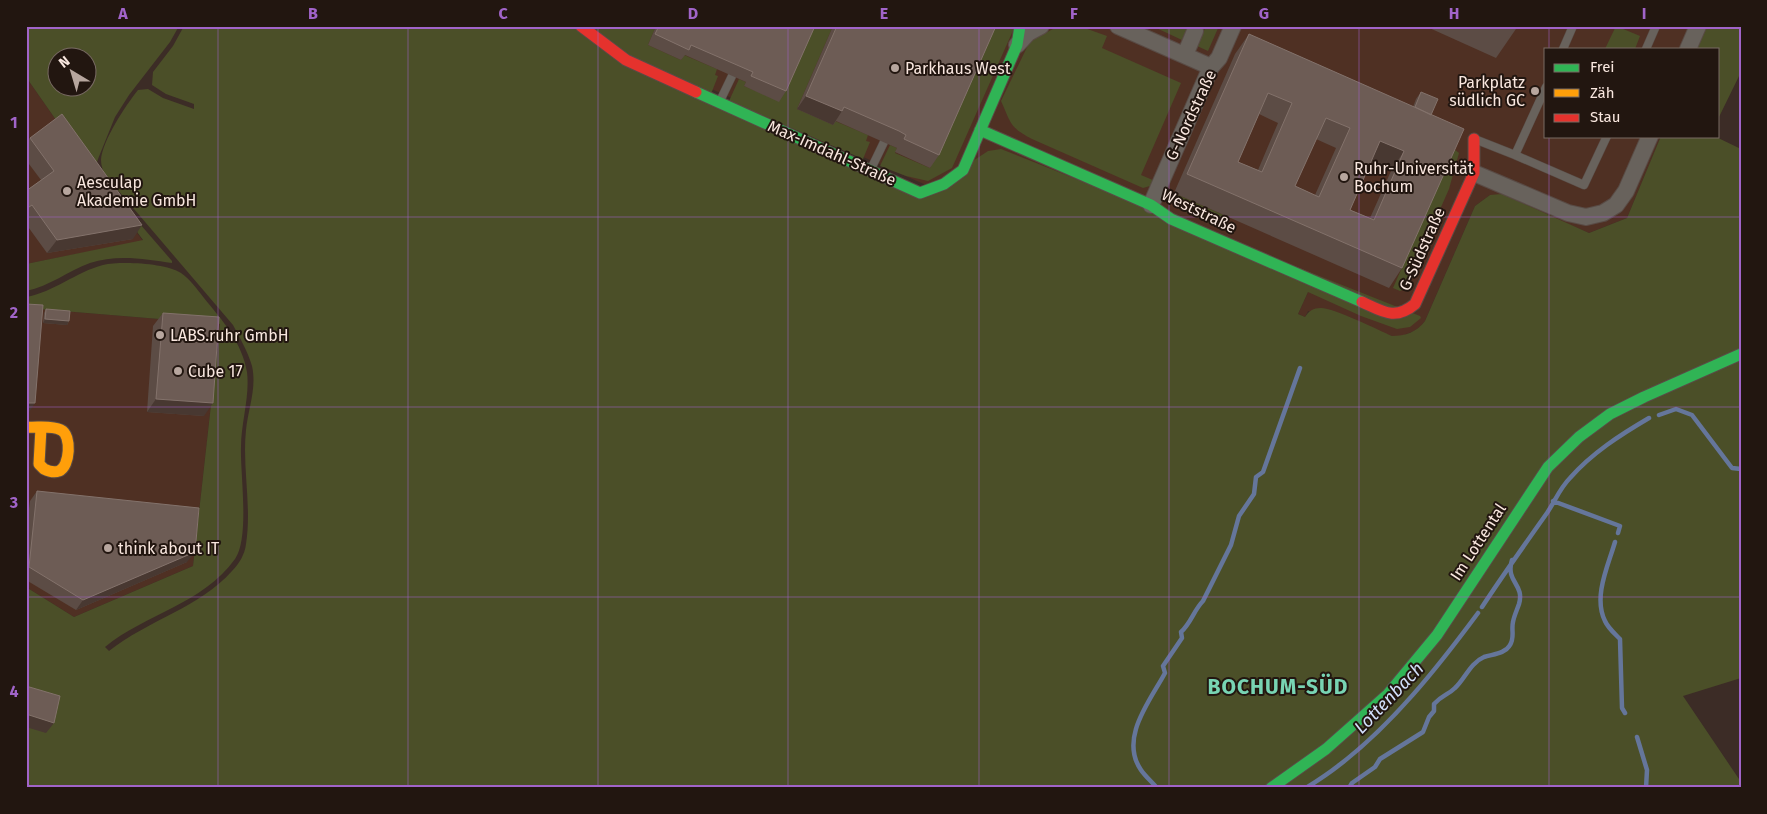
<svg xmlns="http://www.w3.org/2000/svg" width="1767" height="814" font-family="'Fira Sans',sans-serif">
	<rect width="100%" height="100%" fill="#3c2c26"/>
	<path fill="#4f3023" d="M643,26H1707L1697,49H1546V136H1661L1627,218L1589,233L1537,211L1512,197L1490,195L1475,206L1425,321L1420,327L1414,331L1402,336H1392L1308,311L1305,317L1298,314L1308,292L946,194L631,53Z
		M26,77L91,170L143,241L26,264Z
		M26,308L220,324L193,566L74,617L26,587Z"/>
	<path fill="#4b4f28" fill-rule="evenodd" d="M26,26H179L170,42L129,95L115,117L98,159L96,165L101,179L172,261V263C146,259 116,254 90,263C68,271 50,286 26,291V264L143,240L91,170L26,77ZM58,58H88V88H58Z
		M184,26H656L648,45L681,60L684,55L717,69L715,75L718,76L711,94L917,198L988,151L1001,149L1420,316L1421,318L1410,327L1397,329L1361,316L1308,292L1298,314L1305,317C1309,311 1313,308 1321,308C1334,308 1378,330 1392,336C1405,336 1417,332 1425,321L1475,206L1490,195L1502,194L1589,233L1627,218L1661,136H1714L1741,149V678L1683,696L1741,782V788H26V587L74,617L193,566L220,324L26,308V297C54,292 76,272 103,265C121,261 165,263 181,273C190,279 197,289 204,298C222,320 242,342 247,372C250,397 241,422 241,447C240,474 250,537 235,559C203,604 145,614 105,647L109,651C148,620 199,608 232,571C239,564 245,554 246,544C252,506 242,468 246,430C248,409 257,388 252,366C248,352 240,338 233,325L105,175C103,170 101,166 101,160C102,141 126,105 138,90L148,89L163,98L194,109V104L166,94L152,85L153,72L173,46Z
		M812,26H833L797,109L835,121L868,135L866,141L870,142L863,159L729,101L739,79L746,82L744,86L779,101Z
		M993,26H1015L952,168L928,181L906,176L880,166L890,145L897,148L895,153L930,168Z
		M1062,26H1079L1107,36L1102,48L1181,83L1141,175L1155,181L1150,186L1143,188L1032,139C1009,127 1011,123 1001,101L1030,41L1053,29Z
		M1152,26H1188L1182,40Z
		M1206,26H1219L1208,51L1197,46Z
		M1616,26L1640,36L1635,49H1605Z
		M1707,26H1741V72L1718,119V49H1697Z
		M1454,149L1459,153L1449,189L1405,289L1400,291L1393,288Z
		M1174,193L1226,216L1220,228L1179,209L1173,204Z"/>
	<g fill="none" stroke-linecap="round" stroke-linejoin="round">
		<path stroke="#65769b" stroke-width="4.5" d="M1659,415L1676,409L1692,415L1732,468L1741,469
			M1553,501L1620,526L1618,533
			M1615,542C1608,566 1593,597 1605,621C1608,628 1615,634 1620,639L1622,708L1625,713
			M1482,607C1503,575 1525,544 1547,513C1555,501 1560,488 1570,478C1592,453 1620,435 1649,418
			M1637,737L1647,770L1646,788
			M1157,788C1152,782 1145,776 1141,770C1119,738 1150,701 1165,673L1163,666L1182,638L1181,632C1191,623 1194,610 1203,601L1231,545L1239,516L1254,494L1256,477L1263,472L1300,368
			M1306,788C1317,781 1328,774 1338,766C1392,725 1438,667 1478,613
			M1349,788L1352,783L1375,767L1380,759L1423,732L1429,717L1434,711V704C1442,695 1448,695 1455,688C1465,679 1470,663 1484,657C1493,654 1505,654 1510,645C1515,637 1511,630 1513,622C1514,616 1517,610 1519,604C1525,584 1505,582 1512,560"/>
		<defs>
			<path id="lane" d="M1563,49L1573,26
				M1646,49L1656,26
				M720,101L732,76
				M1477,140L1515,155L1584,185L1607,136
				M1515,155L1546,87
				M871,169L884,142"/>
			<path id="street" d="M1118,26L1211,67
				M1017,45L1028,33L1041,26
				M1688,49L1698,26
				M1185,55L1195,31
				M1474,173L1568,213L1586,217L1603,213L1616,205L1626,191L1650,136
				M1151,205L1211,67L1219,58L1233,26"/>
			<path id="fast" d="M696,92L920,193L944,184L963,170L1017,45L1020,26
				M980,130L1151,205L1171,219L1362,302
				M1271,788L1326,749L1388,694L1437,635L1548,467L1579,437L1610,414L1644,397L1741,354"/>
			<path id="slow" d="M26,427C37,428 51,425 61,430C72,435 70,467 59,471C54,473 48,471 44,469L39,464L41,428"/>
			<path id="jam" d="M581,26L626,60L696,92
				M1362,302C1382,311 1395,321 1415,304L1474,173V139"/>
		</defs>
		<use href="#lane" stroke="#594b45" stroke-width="9"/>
		<use href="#street" stroke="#594b45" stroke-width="18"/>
		<use href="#fast" stroke="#594b45" stroke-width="13"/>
		<use href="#slow" stroke="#594b45" stroke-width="13"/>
		<use href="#jam" stroke="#594b45" stroke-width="13"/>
		<use href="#lane" stroke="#68625c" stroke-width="8"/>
		<use href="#street" stroke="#68625c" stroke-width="16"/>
		<use href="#fast" stroke="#30b455" stroke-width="11"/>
		<use href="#slow" stroke="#ff9f0a" stroke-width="11"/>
		<use href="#jam" stroke="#e5322d" stroke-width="11"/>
	</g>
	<path fill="#5c4c45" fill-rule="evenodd" d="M656,26H815L786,91L779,102L744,86L746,82L685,55L681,60L648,45Z
		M833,26H996L939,155L930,168L895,152L897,148L890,145L836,121L833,125L797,109Z
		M1425,26H1518L1496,58Z
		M1249,34L1413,107L1416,99L1421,92L1431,115L1402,268L1389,288L1174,193L1235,54ZM1259,114L1278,123L1258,170L1238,162ZM1316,139L1336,148L1315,195L1295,186ZM1371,162L1391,171L1370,218L1350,210Z
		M30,138L133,239L47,253L26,224V191L41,180L26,160V143Z
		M46,309L69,321L67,325L43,323L44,313Z
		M163,313L204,416L147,412L153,326Z
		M37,491L187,562L76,610L26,580V533L30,501Z"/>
	<path fill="#483831" d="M806,96L842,111L833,125L797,109Z
		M1380,141L1404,151L1391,171L1367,161Z
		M142,225L133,239L47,253L57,240Z
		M45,319L69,321L67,325L43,323Z
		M156,399L213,403L204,416L147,412Z
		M26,403H35L28,414H26Z
		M195,552L187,562L76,610L83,600Z
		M26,714L54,723L46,733L26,727Z"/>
	<path fill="#6d5c55" stroke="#83726b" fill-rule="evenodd" d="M659,26H815L786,91L751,76L753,72L691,45L689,50L655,34Z
		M837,26H996L939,155L904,139L906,135L899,131L844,107L842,111L806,96Z
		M1249,34L1464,129L1402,268L1187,174ZM1268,93L1292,103L1262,172L1238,162ZM1326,118L1350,128L1319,197L1295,186ZM1380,141L1404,151L1374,220L1350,210Z
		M1421,92L1438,99L1431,115L1415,107Z
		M62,114L142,225L57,240L32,205L29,207L26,203V191L54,171L30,138Z
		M26,304L43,305L35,403H26Z
		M46,309L70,311L69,321L45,319Z
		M163,313L219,317L213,403L156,399Z
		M37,491L199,508L195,552L83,600L29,567Z
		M26,686L60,696L54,723L26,714Z"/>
	<path fill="none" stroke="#a164c9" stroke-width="1" stroke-opacity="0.55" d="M218,26V788M408,26V788M598,26V788M788,26V788M979,26V788M1169,26V788M1359,26V788M1549,26V49M1549,136V788M26,217H1741M26,407H1741M26,597H1741"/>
	<g fill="#b7a69e" stroke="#221610" stroke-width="2">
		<circle cx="895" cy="68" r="5"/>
		<circle cx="1535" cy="91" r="5"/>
		<circle cx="1344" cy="177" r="5"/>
		<circle cx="67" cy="191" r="5"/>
		<circle cx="160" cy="335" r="5"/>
		<circle cx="178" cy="371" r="5"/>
		<circle cx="108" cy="548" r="5"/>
	</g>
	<g text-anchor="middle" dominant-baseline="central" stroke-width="4" stroke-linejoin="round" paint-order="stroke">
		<g font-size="16" fill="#f9e7df" stroke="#221610" text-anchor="start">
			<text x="905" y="68">Parkhaus West</text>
			<text x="1525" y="82" text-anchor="end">Parkplatz<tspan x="1525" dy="18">südlich GC</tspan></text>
			<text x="1354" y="168">Ruhr-Universität<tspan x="1354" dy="18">Bochum</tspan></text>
			<text x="77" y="182">Aesculap<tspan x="77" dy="18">Akademie GmbH</tspan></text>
			<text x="170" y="335">LABS.ruhr GmbH</text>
			<text x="188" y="371">Cube 17</text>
			<text x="118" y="548">think about IT</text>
		</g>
		<g font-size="16" fill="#f9e7df" stroke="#221610">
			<text transform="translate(1191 115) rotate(-65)">G-Nordstraße</text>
			<text transform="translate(832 153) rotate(24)">Max-Imdahl-Straße</text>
			<text transform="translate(1199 211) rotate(26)">Weststraße</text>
			<text transform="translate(1422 249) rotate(-66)">G-Südstraße</text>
			<text transform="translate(1478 542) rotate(-57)">Im Lottental</text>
		</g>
		<g font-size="18" font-style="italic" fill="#d2dffa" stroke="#221610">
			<text transform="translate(1389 698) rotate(-46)">Lottenbach</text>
		</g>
		<g font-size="21" font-weight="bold" letter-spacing="1" fill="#78d4b3" stroke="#221610">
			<text x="1278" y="687">BOCHUM-SÜD</text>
		</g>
	</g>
	<rect width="1767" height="814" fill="none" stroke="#221610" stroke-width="55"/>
	<rect x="1544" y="48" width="175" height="90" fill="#221610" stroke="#786a63"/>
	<rect x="1554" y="64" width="25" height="8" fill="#30b455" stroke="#786a63"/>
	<text x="1590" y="72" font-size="15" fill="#f9e7df">Frei</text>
	<rect x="1554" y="89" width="25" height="8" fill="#ff9f0a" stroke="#786a63"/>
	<text x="1590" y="98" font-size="15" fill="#f9e7df">Zäh</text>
	<rect x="1554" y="114" width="25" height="8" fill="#e5322d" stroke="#786a63"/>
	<text x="1590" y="122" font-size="15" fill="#f9e7df">Stau</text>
	<g transform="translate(72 72) rotate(322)"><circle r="24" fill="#221610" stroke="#786a63"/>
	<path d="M0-4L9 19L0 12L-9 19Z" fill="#b7a69e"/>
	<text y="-8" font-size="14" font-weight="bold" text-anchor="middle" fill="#f9e7df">N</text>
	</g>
	<rect x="28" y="28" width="1712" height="758" fill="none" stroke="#a164c9" stroke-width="2"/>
	<g font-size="16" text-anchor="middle" font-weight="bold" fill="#a164c9">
		<text x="123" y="19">A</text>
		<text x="313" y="19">B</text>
		<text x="503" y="19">C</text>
		<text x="693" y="19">D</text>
		<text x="884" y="19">E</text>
		<text x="1074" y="19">F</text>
		<text x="1264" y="19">G</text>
		<text x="1454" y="19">H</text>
		<text x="1644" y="19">I</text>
		<text x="14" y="128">1</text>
		<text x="14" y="318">2</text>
		<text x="14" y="508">3</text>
		<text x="14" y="697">4</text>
	</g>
</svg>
